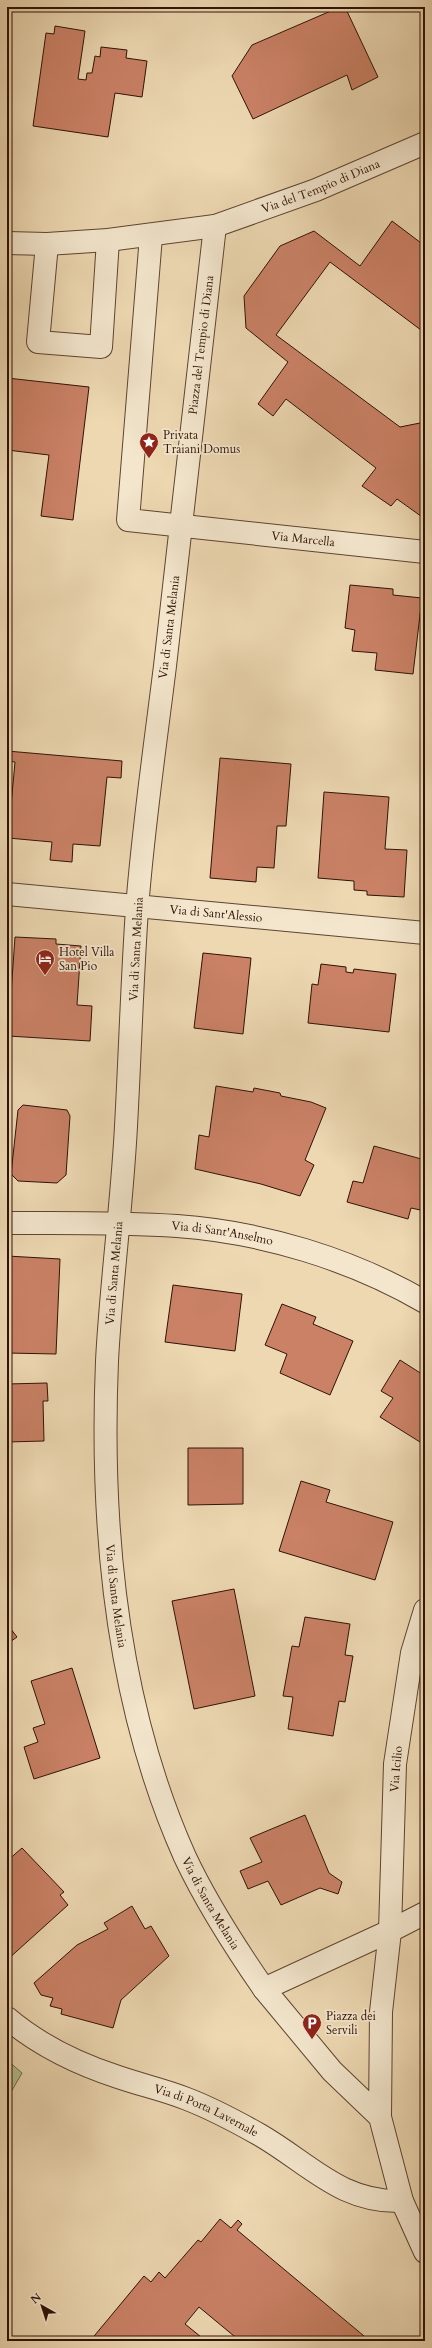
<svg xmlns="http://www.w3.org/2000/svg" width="432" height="2348" font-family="Cardo,serif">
	<rect width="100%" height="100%" fill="#edd8b2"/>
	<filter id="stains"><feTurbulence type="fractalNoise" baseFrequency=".005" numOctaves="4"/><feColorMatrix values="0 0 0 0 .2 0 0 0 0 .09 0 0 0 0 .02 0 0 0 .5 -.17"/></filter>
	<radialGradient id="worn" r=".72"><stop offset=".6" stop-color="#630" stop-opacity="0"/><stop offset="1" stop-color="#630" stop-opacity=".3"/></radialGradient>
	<path fill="#b4c08f" stroke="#72694a" d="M7,2060L22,2073L7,2099Z"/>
	<path fill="#ca8166" stroke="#2f1205" d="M340,7H345L378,77L352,90L347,75L253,119L232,76L252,45Z
		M55,26L85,31L78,79L86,80L87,73H92L95,56L100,57L101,47L127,50L126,58L147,61L142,97L115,93L108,137L33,126L46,33L54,34Z
		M392,221L425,246V333L330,262L276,335L400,427L425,422V519L397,499L391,506L362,486L376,468L286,399L273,416L258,404L288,362L246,328L244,296L280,246L314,231L360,266Z
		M7,378L89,387L73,520L41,516L49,455L7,450Z
		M350,585L393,589V595L422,598L413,674L375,670L377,653L352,651L355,630L345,628Z
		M7,751L122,761L121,778L107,777L100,846L73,844L72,862L50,860L52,842L8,838L15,762L7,761Z
		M220,758L291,764L286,826H277L274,868L257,867L256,882L210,878Z
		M324,792L389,797L385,849L407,850L404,897L367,895V891L354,890V881L318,878Z
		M15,937L56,939V944L81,946L77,1005L92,1006L90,1041L8,1036Z
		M203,953L251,958L243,1034L194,1028Z
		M321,964L346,967V972L353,973L354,969L396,974L389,1032L308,1023L312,984L318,985Z
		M216,1086L253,1092L254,1088L280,1093L281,1096L311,1102L326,1108L305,1160L314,1165L300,1196L261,1184L195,1169L199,1135L209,1137Z
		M23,1105L67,1110L70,1116L66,1175L57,1183L18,1181L11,1174L18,1110Z
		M374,1146L425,1160L421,1180L425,1181V1211L411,1208L408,1219L347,1202L353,1181L363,1183Z
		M7,1256L60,1259L56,1354L7,1353Z
		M173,1285L242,1294L235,1351L165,1342Z
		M282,1304L316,1317L313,1324L353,1341L330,1395L280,1373L287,1354L265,1345Z
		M400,1360L425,1376V1434L420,1442L380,1417L393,1398L381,1391Z
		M47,1383L48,1401H43L44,1441L7,1442V1384Z
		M188,1448H243V1504L188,1505Z
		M301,1481L330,1490L326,1502L393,1522L375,1580L279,1551Z
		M234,1589L255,1696L194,1709L172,1601Z
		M305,1617L350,1624L345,1655L353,1656L345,1702L339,1701L333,1736L288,1729L293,1697L283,1696L292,1646L299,1647Z
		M7,1624L17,1637L7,1644Z
		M72,1668L100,1758L34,1779L24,1747L38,1742L33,1728L45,1724L31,1681Z
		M305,1815L329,1873L342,1882L338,1894L320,1888L281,1905L268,1881L248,1889L240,1871L262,1862L250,1838Z
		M22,1848L64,1892L60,1895L68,1905L7,1960V1861Z
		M132,1906L145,1929L151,1926L169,1956L121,2000L113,2028L61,2014L62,2009L50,2006L53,1998L41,1995L34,1983L77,1945L108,1929L104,1923Z
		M220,2219L231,2228L238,2220L242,2224L237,2230L364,2336L360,2341H240L199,2307L185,2324L206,2341H90L144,2276L151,2282L159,2272L165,2278L198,2240L201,2242Z"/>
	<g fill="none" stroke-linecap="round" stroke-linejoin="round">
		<defs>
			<g id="minor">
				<path id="s1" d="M215,226C198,373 182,520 165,666C155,747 143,828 137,909C132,982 130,1054 126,1126C122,1205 111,1283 107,1361C100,1528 116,1703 185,1857C207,1904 235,1947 264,1989"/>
				<path id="s2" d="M151,236L128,520L425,552"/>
				<path id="s3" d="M7,243L47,244L108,240L215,226L316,190L425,143"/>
				<path d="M47,244L38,342L101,347L108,240"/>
				<path id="s4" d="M7,894L425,933"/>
				<path id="s5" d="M7,1223C64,1223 120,1222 177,1226C262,1232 351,1259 425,1302"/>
				<path d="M425,1610L412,1653L395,1764L390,1931L425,1913"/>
				<path id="s6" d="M7,2018C40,2046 78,2064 118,2077C141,2085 165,2090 187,2099C213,2109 237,2122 260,2135C310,2164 341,2203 402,2201"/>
				<path d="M380,2117L332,2071L264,1989L390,1931L381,2012L380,2117L402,2201L425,2252"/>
			</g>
		</defs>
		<use href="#minor" stroke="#5e4430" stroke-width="24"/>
		<use href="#minor" stroke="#f3e6cd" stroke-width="22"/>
	</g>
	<defs>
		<symbol id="sight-pin" viewBox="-11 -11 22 30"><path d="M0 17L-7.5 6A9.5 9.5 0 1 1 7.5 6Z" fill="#8f2418" stroke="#f3e6cd"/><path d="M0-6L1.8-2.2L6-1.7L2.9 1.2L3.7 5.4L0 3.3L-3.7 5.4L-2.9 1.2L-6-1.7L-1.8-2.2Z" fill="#fff"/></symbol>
		<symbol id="hotel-pin" viewBox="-11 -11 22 30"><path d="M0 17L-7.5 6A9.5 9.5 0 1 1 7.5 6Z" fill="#8f2418" stroke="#f3e6cd"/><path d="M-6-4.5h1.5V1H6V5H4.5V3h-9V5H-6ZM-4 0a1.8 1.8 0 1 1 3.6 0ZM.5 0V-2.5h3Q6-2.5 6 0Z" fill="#fff"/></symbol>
		<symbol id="parking-pin" viewBox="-11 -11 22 30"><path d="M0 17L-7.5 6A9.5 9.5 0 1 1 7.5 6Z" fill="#8f2418" stroke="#f3e6cd"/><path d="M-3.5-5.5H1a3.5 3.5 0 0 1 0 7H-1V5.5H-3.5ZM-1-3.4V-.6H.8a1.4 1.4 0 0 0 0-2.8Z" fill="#fff"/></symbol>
	</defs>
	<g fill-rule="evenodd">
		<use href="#sight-pin" x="138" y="431" width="22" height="30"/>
		<use href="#hotel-pin" x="34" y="948" width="22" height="30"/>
		<use href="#parking-pin" x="301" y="2012" width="22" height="30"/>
	</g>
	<g text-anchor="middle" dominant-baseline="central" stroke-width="3.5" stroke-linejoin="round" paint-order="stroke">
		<g font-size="12" fill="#2f1205" stroke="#f3e6cd">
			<text stroke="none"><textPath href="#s3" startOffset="322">Via del Tempio di Diana</textPath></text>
			<text transform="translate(201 345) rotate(-83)">Piazza del Tempio di Diana</text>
			<text stroke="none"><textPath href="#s2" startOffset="461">Via Marcella</textPath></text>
			<text transform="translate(169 627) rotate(-83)">Via di Santa Melania</text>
			<text stroke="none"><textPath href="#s4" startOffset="210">Via di Sant'Alessio</textPath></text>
			<text transform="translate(136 949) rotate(-87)">Via di Santa Melania</text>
			<text stroke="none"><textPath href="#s5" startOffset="216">Via di Sant'Anselmo</textPath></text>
			<text transform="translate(114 1273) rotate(-85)">Via di Santa Melania</text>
			<text stroke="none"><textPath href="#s1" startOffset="1376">Via di Santa Melania</textPath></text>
			<text transform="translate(396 1769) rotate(-85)">Via Icilio</text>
			<text stroke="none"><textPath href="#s1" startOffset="1700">Via di Santa Melania</textPath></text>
			<text stroke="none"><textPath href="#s6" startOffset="221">Via di Porta Lavernale</textPath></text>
		</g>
		<g font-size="12" fill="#2f1205" stroke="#f3e6cd" text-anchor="start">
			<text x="163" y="435">Privata<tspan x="163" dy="14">Traiani Domus</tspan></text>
			<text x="59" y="952">Hotel Villa<tspan x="59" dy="14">San Pio</tspan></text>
			<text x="326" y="2016">Piazza dei<tspan x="326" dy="14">Servili</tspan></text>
		</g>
	</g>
	<rect width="432" height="2348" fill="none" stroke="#edd8b2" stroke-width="24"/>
	<rect x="8" y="8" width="416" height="2332" fill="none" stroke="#2f1205" stroke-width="2"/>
	<rect x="12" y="12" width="408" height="2324" fill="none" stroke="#2f1205"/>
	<g transform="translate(42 2306) rotate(321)" stroke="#f3e6cd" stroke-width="3" paint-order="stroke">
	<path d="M0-3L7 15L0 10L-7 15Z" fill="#2f1205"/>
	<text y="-6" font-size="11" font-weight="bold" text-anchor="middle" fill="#2f1205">N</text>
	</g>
	<rect width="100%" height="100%" filter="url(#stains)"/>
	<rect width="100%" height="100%" fill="url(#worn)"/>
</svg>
